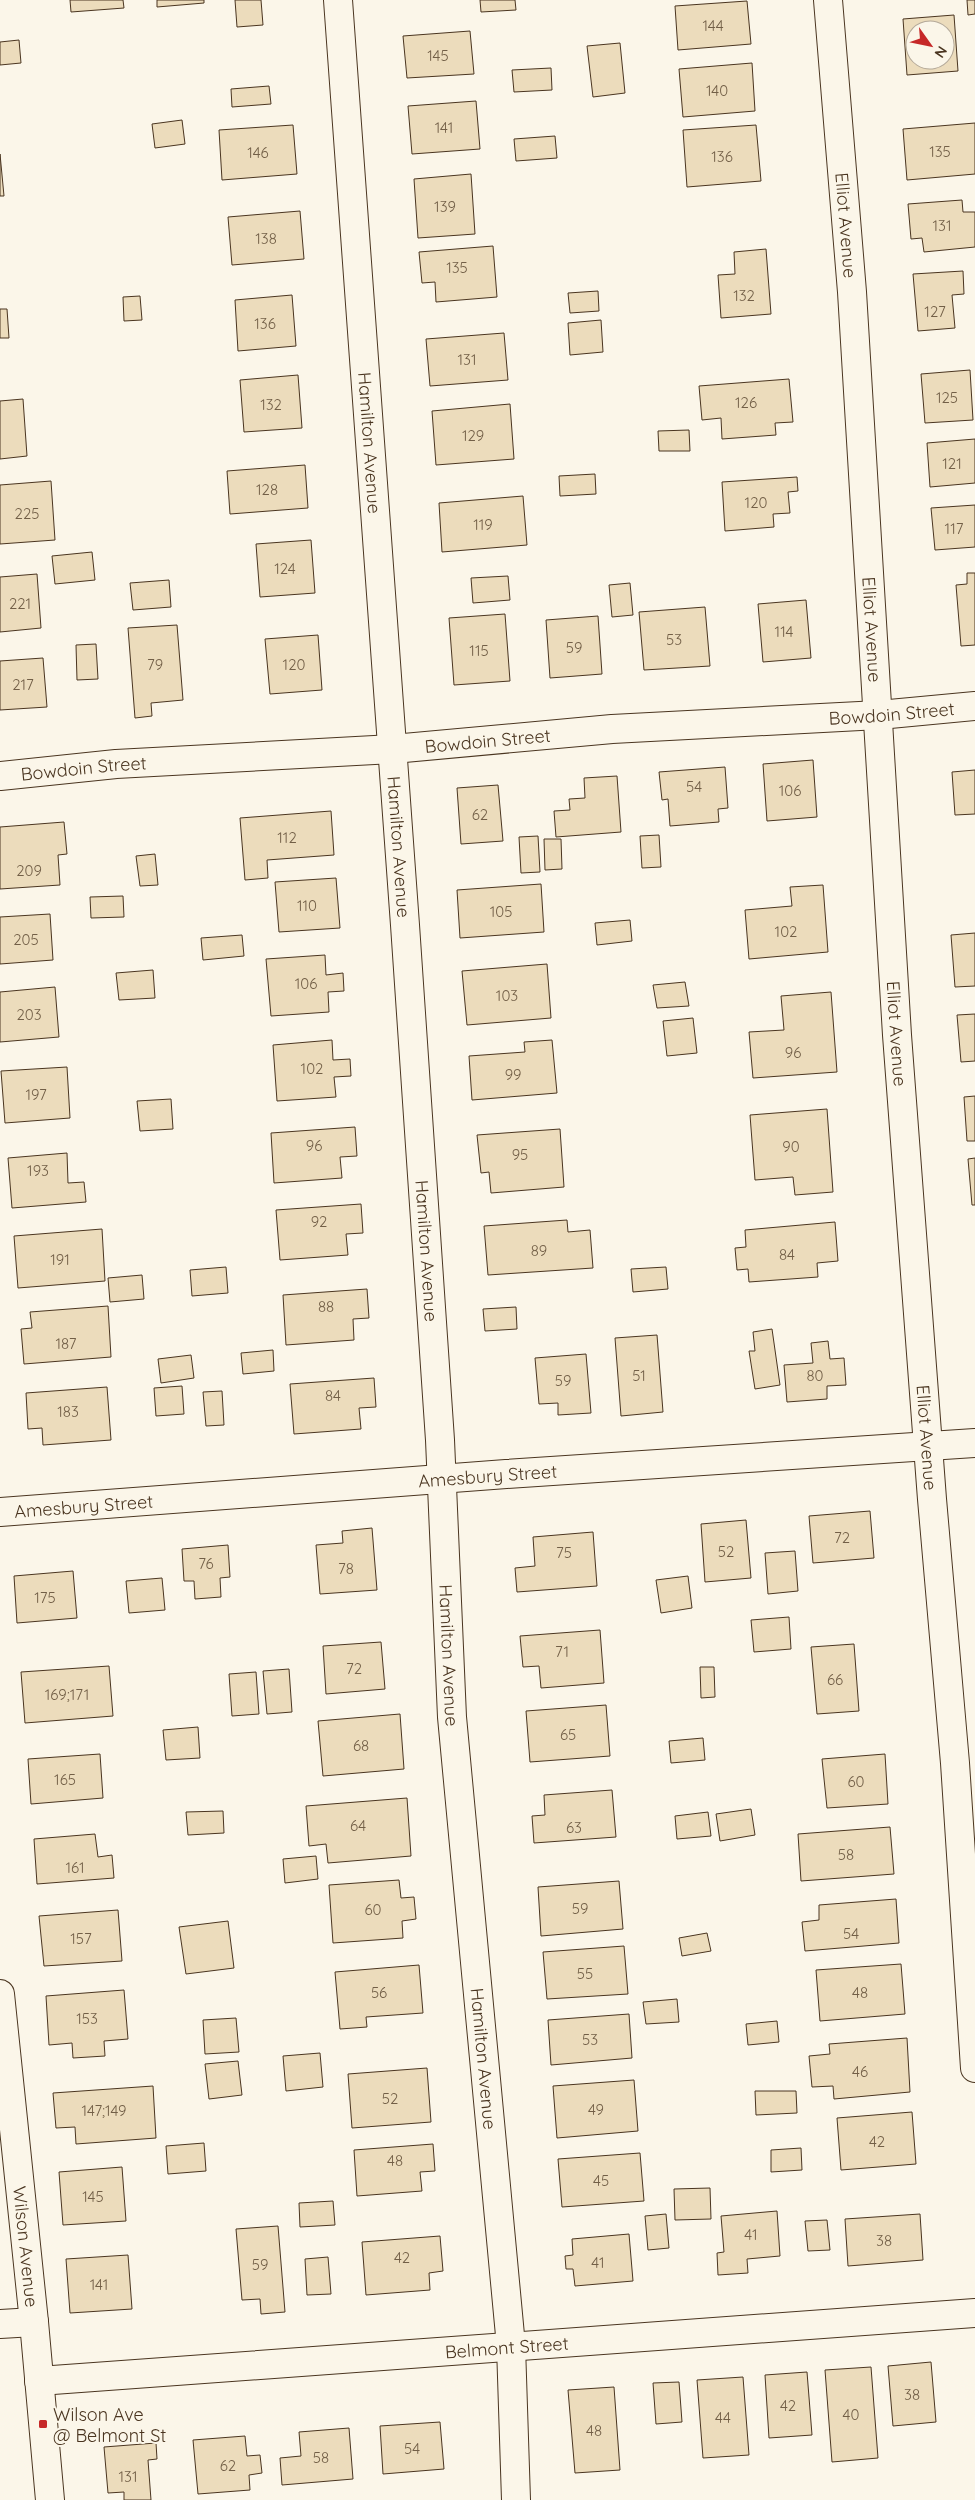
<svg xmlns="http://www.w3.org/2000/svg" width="975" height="2500" font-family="Quicksand,sans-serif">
	<rect width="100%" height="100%" fill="#fbf6e9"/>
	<path fill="#ecdcbc" stroke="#4a3520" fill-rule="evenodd" d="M70,0H123L124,8L71,12Z
		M157,0H204V3L157,7Z
		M235,0H261L263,25L237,27Z
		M480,0H515L516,10L481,12Z
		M967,0H975V14L968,15Z
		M747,1L751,44L678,50L675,6Z
		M954,15L958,71L907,75L903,19ZM915,30H945V60H915Z
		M470,31L474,74L407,78L403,36Z
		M19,40L21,63L0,65V42Z
		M620,43L625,93L593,97L587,46Z
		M752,63L755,111L683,117L679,69Z
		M551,68L552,90L514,92L512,70Z
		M269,86L271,104L232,107L231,89Z
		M476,101L480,149L412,154L408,106Z
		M182,120L185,144L155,148L152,124Z
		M975,123V174L907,180L903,129Z
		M293,125L297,174L222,180L219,130Z
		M756,125L761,181L687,187L683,130Z
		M555,136L557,158L516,161L514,139Z
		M0,154L4,196H0Z
		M471,174L475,234L418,238L414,179Z
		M962,200L963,212H975V247L924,252L922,238L911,239L908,204Z
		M300,211L304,259L232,265L228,217Z
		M493,246L497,297L436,302L435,282L422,283L419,252Z
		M766,249L771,314L721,318L718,275L735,274L734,252Z
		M963,271L964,294L952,295L955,328L918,331L913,274Z
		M598,291L599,311L570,313L568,293Z
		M292,295L296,346L238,351L235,300Z
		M140,296L142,320L124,321L123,297Z
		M0,309H7L9,338H0Z
		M601,320L603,352L570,355L568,323Z
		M504,333L508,380L430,386L426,339Z
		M970,370L973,420L925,423L921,374Z
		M298,375L302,428L244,432L240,380Z
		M789,379L793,422L775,423L776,435L722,439L721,418L702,420L699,386Z
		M23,399L27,456L0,459V401Z
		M510,404L514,459L436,465L432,411Z
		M689,430L690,451H659L658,431Z
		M975,439V483L930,487L927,443Z
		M305,465L308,508L230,514L227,471Z
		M595,474L596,494L560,496L559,476Z
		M797,477L798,491L788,492L790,513L773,514L774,527L725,531L722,482Z
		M51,481L55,540L0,544V485Z
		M523,496L527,545L442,552L439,503Z
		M975,505V547L935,550L931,508Z
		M311,540L315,593L260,597L256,544Z
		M92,552L95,580L55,584L52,556Z
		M967,573H975V645L961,646L956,585L967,584Z
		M37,574L41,628L0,632V577Z
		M508,576L510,600L473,603L471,578Z
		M169,580L171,607L133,610L130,583Z
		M630,583L633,615L612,617L609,585Z
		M806,600L811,658L763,662L758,604Z
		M705,607L710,666L644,670L639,612Z
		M505,614L510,681L454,685L449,618Z
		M598,616L602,674L550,678L546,620Z
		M177,625L183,700L151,703L152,716L135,718L128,628Z
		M318,635L322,690L270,694L265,639Z
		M96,644L98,679L77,680L76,645Z
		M43,658L47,707L0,710V661Z
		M813,760L817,817L767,821L763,764Z
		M725,767L728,808L718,809L719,822L670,826L668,799L662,800L659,772Z
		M975,770V814L955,815L952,772Z
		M617,776L621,832L556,837L554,811L570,810L569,799L585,798L584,778Z
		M498,785L503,841L461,844L457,788Z
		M331,811L334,855L267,860L268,878L245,880L240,818Z
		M64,822L67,854L58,855L60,885L0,889V827Z
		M659,835L661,867L642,868L640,836Z
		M538,836L540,872L521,873L519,837Z
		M544,839H561L562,869L545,870Z
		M155,854L158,885L140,886L136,856Z
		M336,878L340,928L279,932L275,882Z
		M541,884L544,932L460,938L457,890Z
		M823,885L828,952L749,959L745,910L792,906L790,887Z
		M123,896L124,917L91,918L90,897Z
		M50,914L53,960L0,964V917Z
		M630,920L632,941L597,945L595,923Z
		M975,933V986L955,987L951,935Z
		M242,935L244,956L203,960L201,938Z
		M325,955L326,975L343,973L344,991L328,992L329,1012L271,1016L266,959Z
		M547,964L551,1018L467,1025L462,971Z
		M153,970L155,998L119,1000L116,973Z
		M685,982L689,1006L657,1008L653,985Z
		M55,987L59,1037L0,1042V992Z
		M831,992L837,1072L753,1078L749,1032L784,1030L781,996Z
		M975,1014V1061L961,1062L957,1015Z
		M693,1018L697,1053L667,1056L663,1021Z
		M332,1040L333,1060L350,1059L351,1076L334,1077L336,1097L277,1101L273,1045Z
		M552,1040L557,1093L472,1100L469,1056L525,1052L524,1042Z
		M67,1067L70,1118L5,1123L1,1071Z
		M975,1096V1141H967L964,1097Z
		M171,1099L173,1129L140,1131L137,1101Z
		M827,1109L833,1192L795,1195L793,1177L755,1180L750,1115Z
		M355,1127L357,1156L340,1157L342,1178L274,1183L271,1133Z
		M560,1129L564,1187L491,1193L489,1172L481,1173L477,1135Z
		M67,1153L68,1183L84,1182L86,1202L12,1208L8,1158Z
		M975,1158V1205H972L968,1159Z
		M361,1204L363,1233L346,1234L348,1255L280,1260L276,1210Z
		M567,1220L568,1232L590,1230L593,1268L488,1275L484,1226Z
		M835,1222L838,1261L817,1263L818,1277L749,1282L748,1269L737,1270L735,1248L746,1247L745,1230Z
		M102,1229L105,1281L18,1288L14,1236Z
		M226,1267L228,1293L192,1296L190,1270Z
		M666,1267L668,1289L633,1292L631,1269Z
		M142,1275L144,1299L110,1302L108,1278Z
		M367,1289L369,1318L353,1319L354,1340L286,1345L283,1295Z
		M108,1306L111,1357L24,1364L21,1329L32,1328L30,1312Z
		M516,1307L517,1329L485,1331L483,1309Z
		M772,1329L780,1385L755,1389L749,1351H755L753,1332Z
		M657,1335L663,1412L621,1416L615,1338Z
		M828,1341L830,1359L844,1358L846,1385L827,1386V1399L787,1402L784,1365L813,1363L811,1343Z
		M273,1350L274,1371L243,1374L241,1353Z
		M586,1354L591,1413L558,1415V1403L539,1404L535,1358Z
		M191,1355L194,1378L161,1383L158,1359Z
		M374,1378L376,1407L359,1408L361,1429L294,1434L290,1384Z
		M182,1386L184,1414L156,1416L154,1388Z
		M107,1387L111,1440L43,1445L42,1428L28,1429L26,1393Z
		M222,1391L224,1425L206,1426L203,1392Z
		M870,1511L874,1558L813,1563L809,1516Z
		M746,1520L751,1578L705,1582L701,1524Z
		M372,1528L377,1590L320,1594L316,1545L343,1543L342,1531Z
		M593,1532L597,1586L517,1592L515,1568L535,1566L533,1537Z
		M228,1545L230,1577L220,1578L221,1597L195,1599L194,1581H184L182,1549Z
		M795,1551L798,1591L768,1594L765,1553Z
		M73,1571L77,1618L17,1623L14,1576Z
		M688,1576L692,1608L661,1613L656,1580Z
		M162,1578L165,1610L129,1613L126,1581Z
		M789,1617L791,1649L754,1652L751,1620Z
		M600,1630L604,1683L541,1688L539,1666L523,1667L520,1636Z
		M381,1642L385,1689L326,1694L323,1646Z
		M854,1644L859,1711L817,1714L811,1647Z
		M109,1666L113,1716L25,1723L21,1672Z
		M700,1667H714L715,1697L701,1698Z
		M289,1669L292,1712L267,1714L263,1671Z
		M256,1672L259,1714L232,1716L229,1674Z
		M606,1705L610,1756L530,1762L526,1711Z
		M400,1714L404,1769L323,1776L318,1721Z
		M198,1727L200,1758L166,1760L163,1730Z
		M703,1738L705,1760L671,1763L669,1741Z
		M100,1754L103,1798L31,1804L28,1759Z
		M885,1754L888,1804L827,1808L822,1759Z
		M612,1790L616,1837L534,1843L532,1816L545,1815L544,1795Z
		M407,1798L411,1856L328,1863L326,1844L309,1846L306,1806Z
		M751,1809L755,1835L720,1841L716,1814Z
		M223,1811L224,1833L188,1835L186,1812Z
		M708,1812L711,1836L677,1839L675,1816Z
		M890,1827L894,1874L801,1881L798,1834Z
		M95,1834L98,1857L112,1855L114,1878L37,1884L34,1839Z
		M316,1856L318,1879L285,1883L283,1859Z
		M399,1880L401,1898L414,1897L416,1919L402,1921L403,1938L333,1943L329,1885Z
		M619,1881L623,1929L541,1936L538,1887Z
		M896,1899L899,1943L805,1951L802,1922L819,1920V1905Z
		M118,1910L122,1961L44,1966L39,1916Z
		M228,1921L234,1968L186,1974L179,1927Z
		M707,1933L711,1951L682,1956L679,1938Z
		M624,1946L628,1994L547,1999L543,1952Z
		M901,1964L905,2014L820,2021L816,1970Z
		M419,1965L423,2013L366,2017L367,2027L340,2029L335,1972Z
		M124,1990L128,2039L104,2041L105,2056L73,2058L72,2043L49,2045L46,1996Z
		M677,1999L679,2022L646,2024L643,2002Z
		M629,2014L632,2058L551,2065L548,2020Z
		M236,2018L239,2052L205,2054L203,2020Z
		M777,2021L779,2042L748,2045L746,2024Z
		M907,2038L910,2092L834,2099L833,2086L812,2087L809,2056L830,2054L829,2044Z
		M320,2053L323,2087L286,2091L283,2056Z
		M238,2061L242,2095L209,2099L205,2064Z
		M427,2068L431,2122L352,2128L348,2074Z
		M634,2080L638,2131L557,2138L553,2086Z
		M153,2086L156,2138L76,2144L75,2127L56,2128L53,2093Z
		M755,2091H796L797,2113L756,2115Z
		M912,2112L916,2164L841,2170L837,2118Z
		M204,2143L206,2171L168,2174L166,2146Z
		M433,2144L435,2171L420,2172L422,2191L357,2196L354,2150Z
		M801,2148L802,2170L771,2172V2150Z
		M640,2153L644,2201L562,2207L558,2159Z
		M122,2167L126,2221L63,2225L59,2172Z
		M710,2188L711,2219L675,2220L674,2189Z
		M333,2201L335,2225L300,2227L299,2203Z
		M777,2211L780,2256L747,2259L748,2273L718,2275L717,2253L724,2252L721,2216Z
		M666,2214L669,2248L648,2250L645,2216Z
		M920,2214L923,2260L848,2266L845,2219Z
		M827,2220L830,2250L808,2251L805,2221Z
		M278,2226L285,2312L261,2314L260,2299L242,2300L236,2229Z
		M629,2234L633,2281L575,2286L573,2269H566L565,2256L573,2255L572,2239Z
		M440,2236L443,2271L429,2273L430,2290L366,2295L362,2242Z
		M128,2255L132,2309L70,2313L66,2259Z
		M328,2257L331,2294L307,2295L305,2259Z
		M931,2362L936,2422L893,2426L888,2366Z
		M871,2367L878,2458L832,2462L825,2370Z
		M807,2372L812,2435L769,2438L765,2375Z
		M743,2377L749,2455L703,2458L697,2380Z
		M679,2382L682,2422L656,2424L653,2383Z
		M614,2387L620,2470L575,2473L568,2390Z
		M440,2422L444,2469L383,2474L380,2426Z
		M349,2428L353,2479L282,2485L280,2458L301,2456L299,2432Z
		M245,2436L247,2456L260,2455L262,2473L249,2475L250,2490L198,2494L193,2440Z
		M156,2443L157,2459L148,2460L151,2500H124V2492L108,2493L104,2447Z"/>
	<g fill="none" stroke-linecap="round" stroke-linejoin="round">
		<defs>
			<g id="street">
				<path id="s1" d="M338,0L405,925L440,1440L452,1717L511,2346L516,2500"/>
				<path id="s2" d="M828,0L852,292L897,1035L932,1499L955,1763L975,2068"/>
				<path id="s3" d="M0,776L116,764L393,749L612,729L879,715L975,706"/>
				<path id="s4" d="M0,1512L506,1474L975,1443"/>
				<path d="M0,2324L34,2322"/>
				<path id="s5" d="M39,2381L975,2313"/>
			</g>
			<g id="secondary">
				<path id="s6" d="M0,1994L34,2322L50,2500"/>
			</g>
		</defs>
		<use href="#street" stroke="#4a3520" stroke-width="30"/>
		<use href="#secondary" stroke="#4a3520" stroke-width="30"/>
		<use href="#street" stroke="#fbf6e9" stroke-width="28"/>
		<use href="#secondary" stroke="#fbf6e9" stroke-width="28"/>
	</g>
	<rect fill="#c62828" stroke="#fbf6e9" stroke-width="2" x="38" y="2419" width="10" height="10" rx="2.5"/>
	<g text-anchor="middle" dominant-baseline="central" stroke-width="4" stroke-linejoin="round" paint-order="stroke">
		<g font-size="15" fill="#725f47">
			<text x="713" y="25">144</text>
			<text x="438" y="55">145</text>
			<text x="717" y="90">140</text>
			<text x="444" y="127">141</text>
			<text x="940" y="151">135</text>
			<text x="258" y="152">146</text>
			<text x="722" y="156">136</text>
			<text x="445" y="206">139</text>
			<text x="942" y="225">131</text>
			<text x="266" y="238">138</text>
			<text x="457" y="267">135</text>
			<text x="744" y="295">132</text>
			<text x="935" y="311">127</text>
			<text x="265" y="323">136</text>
			<text x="467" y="359">131</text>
			<text x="947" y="397">125</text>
			<text x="746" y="402">126</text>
			<text x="271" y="404">132</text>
			<text x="473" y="435">129</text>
			<text x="952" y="463">121</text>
			<text x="267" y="489">128</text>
			<text x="756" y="502">120</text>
			<text x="27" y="513">225</text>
			<text x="483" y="524">119</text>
			<text x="954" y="528">117</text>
			<text x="285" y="568">124</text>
			<text x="20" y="603">221</text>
			<text x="784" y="631">114</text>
			<text x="674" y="639">53</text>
			<text x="574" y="647">59</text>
			<text x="479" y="650">115</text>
			<text x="155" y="664">79</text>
			<text x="294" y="664">120</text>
			<text x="23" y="684">217</text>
			<text x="694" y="786">54</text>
			<text x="790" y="790">106</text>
			<text x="480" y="814">62</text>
			<text x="287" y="837">112</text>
			<text x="29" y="870">209</text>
			<text x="307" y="905">110</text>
			<text x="501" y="911">105</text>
			<text x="786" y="931">102</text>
			<text x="26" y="939">205</text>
			<text x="306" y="983">106</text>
			<text x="507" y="995">103</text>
			<text x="29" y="1014">203</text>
			<text x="793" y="1052">96</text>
			<text x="312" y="1068">102</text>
			<text x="513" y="1074">99</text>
			<text x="36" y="1094">197</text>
			<text x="314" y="1145">96</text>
			<text x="791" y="1146">90</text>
			<text x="520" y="1154">95</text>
			<text x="38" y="1170">193</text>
			<text x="319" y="1221">92</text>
			<text x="539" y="1250">89</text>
			<text x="787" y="1254">84</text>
			<text x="60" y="1259">191</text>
			<text x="326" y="1306">88</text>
			<text x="66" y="1343">187</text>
			<text x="639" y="1375">51</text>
			<text x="815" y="1375">80</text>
			<text x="563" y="1380">59</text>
			<text x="333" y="1395">84</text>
			<text x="68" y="1411">183</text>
			<text x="842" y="1537">72</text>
			<text x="726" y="1551">52</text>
			<text x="564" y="1552">75</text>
			<text x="206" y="1563">76</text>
			<text x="346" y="1568">78</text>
			<text x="45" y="1597">175</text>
			<text x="562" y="1651">71</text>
			<text x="354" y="1668">72</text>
			<text x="835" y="1679">66</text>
			<text x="67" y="1694">169;171</text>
			<text x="568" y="1734">65</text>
			<text x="361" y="1745">68</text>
			<text x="65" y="1779">165</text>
			<text x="856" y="1781">60</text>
			<text x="358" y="1825">64</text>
			<text x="574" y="1827">63</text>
			<text x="846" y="1854">58</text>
			<text x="75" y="1867">161</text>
			<text x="580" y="1908">59</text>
			<text x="373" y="1909">60</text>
			<text x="851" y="1933">54</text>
			<text x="81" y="1938">157</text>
			<text x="585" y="1973">55</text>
			<text x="379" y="1992">56</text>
			<text x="860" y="1992">48</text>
			<text x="87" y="2018">153</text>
			<text x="590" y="2039">53</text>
			<text x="860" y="2071">46</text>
			<text x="390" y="2098">52</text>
			<text x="596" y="2109">49</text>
			<text x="104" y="2110">147;149</text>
			<text x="877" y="2141">42</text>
			<text x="395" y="2160">48</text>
			<text x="601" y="2180">45</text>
			<text x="93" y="2196">145</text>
			<text x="751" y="2234">41</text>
			<text x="884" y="2240">38</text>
			<text x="402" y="2257">42</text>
			<text x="598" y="2262">41</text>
			<text x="260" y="2264">59</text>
			<text x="99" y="2284">141</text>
			<text x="912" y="2394">38</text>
			<text x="788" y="2405">42</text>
			<text x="851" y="2414">40</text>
			<text x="723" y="2417">44</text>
			<text x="594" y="2430">48</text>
			<text x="412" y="2448">54</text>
			<text x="321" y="2457">58</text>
			<text x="228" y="2465">62</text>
			<text x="128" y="2476">131</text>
		</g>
		<g font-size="18" fill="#4a3520" stroke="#fbf6e9">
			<text stroke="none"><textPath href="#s2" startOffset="226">Elliot Avenue</textPath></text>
			<text stroke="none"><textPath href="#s1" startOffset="444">Hamilton Avenue</textPath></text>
			<text stroke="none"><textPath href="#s2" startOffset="631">Elliot Avenue</textPath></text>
			<text stroke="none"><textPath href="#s3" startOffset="894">Bowdoin Street</textPath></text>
			<text stroke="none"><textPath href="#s3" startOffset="489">Bowdoin Street</textPath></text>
			<text stroke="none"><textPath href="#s3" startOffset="84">Bowdoin Street</textPath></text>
			<text stroke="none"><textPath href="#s1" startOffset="849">Hamilton Avenue</textPath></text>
			<text stroke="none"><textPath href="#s2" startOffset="1036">Elliot Avenue</textPath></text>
			<text stroke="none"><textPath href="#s1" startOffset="1254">Hamilton Avenue</textPath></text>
			<text stroke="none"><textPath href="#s2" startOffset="1441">Elliot Avenue</textPath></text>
			<text stroke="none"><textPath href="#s4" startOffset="489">Amesbury Street</textPath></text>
			<text stroke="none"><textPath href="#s4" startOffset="84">Amesbury Street</textPath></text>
			<text stroke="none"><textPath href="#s1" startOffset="1659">Hamilton Avenue</textPath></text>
			<text stroke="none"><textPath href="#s1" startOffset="2064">Hamilton Avenue</textPath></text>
			<text stroke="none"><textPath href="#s6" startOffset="254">Wilson Avenue</textPath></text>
			<text stroke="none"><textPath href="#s5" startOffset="469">Belmont Street</textPath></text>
		</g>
		<g font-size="18" fill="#4a3520" stroke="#fbf6e9" text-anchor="start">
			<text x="53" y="2414">Wilson Ave<tspan x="53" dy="21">@ Belmont St</tspan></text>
		</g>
	</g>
	<g transform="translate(930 45) rotate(123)"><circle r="24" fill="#fbf6e9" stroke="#b4a999"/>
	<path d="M0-4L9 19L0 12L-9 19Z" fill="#c62828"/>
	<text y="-8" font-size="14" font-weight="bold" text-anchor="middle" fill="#4a3520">N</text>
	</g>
</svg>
